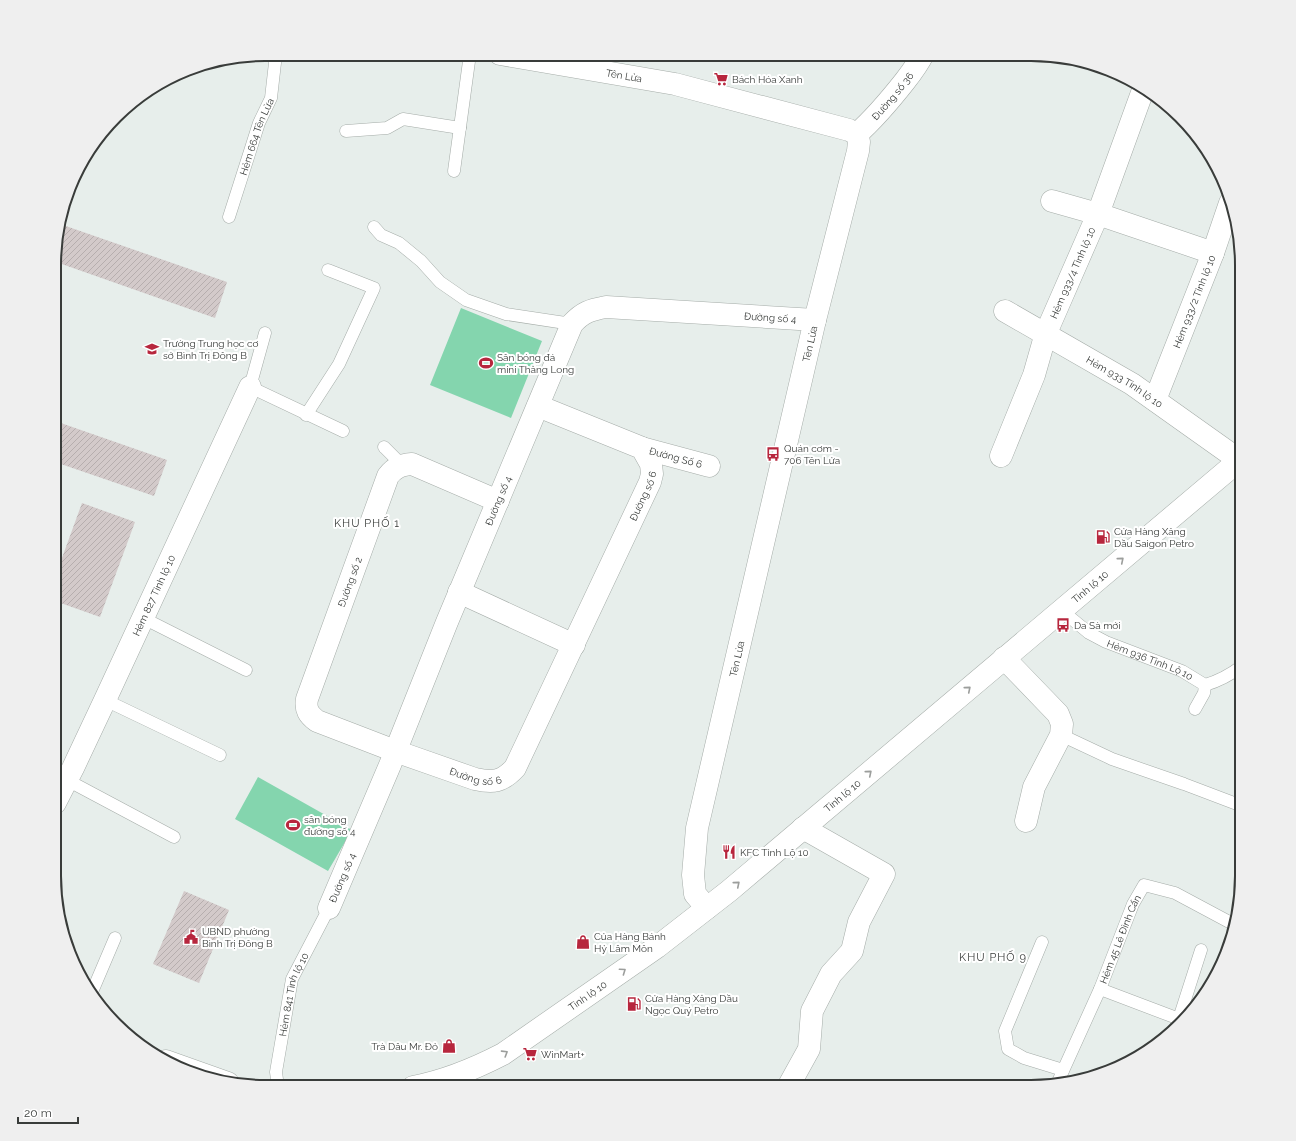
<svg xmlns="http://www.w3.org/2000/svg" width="1296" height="1141" font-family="Raleway,sans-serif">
	<defs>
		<pattern id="building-hatch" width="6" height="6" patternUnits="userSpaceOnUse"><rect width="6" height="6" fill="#d3caca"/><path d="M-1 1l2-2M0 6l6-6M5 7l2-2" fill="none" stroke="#b6aeae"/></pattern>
	</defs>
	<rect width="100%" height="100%" fill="#e7eeeb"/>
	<path fill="#84d5ae" d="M461,308L542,341L511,418L430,385Z
		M258,777L352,830L328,871L235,819Z"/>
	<path fill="url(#building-hatch)" d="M60,224L227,282L215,318L56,262V237Z
		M55,421L167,460L154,496L55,462Z
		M82,503L135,522L100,617L55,601V577Z
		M184,891L229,910L199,983L153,964Z"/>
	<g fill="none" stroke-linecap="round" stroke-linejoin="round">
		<defs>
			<g id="lane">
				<path d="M346,131L387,128L403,119L460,128"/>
				<path d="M454,171L470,54"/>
				<path id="s1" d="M229,217L259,123L271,98L276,54"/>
				<path d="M374,227L381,235L399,243L421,261L440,282L466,300L506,314L572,324"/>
				<path d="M265,333L250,387L343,431"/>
				<path d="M306,415L339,364L374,288L328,270"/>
				<path d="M384,447L402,465"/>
				<path id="s2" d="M1061,610L1089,633L1106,642L1182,671L1205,685C1219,681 1230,675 1242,666"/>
				<path d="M143,618L246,670"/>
				<path d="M105,700L220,755"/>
				<path d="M1195,709L1204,693L1205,685"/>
				<path d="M1061,735L1112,759L1184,784L1242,806"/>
				<path d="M67,780L174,837"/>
				<path d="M1042,942L1005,1031L1008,1049L1024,1058L1063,1070"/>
				<path d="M1100,989L1182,1020"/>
				<path d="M92,992L115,938"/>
				<path d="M1176,1028L1201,950"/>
				<path id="s3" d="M1057,1084L1100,989L1133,904L1144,885L1175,893L1233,924"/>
				<path id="s4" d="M278,1087L276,1072L292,979L329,908"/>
			</g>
			<g id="street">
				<path id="s5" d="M857,134C875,118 890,100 905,81C912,72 918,64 923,54"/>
				<path d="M1052,201L1098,214L1213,253"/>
				<path id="s6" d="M1005,311L1132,384L1239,460"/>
				<path id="s7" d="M1155,400L1213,253L1230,203"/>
				<path id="s8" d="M642,448L709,466"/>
				<path id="s9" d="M1001,456L1034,375L1046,333L1098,214L1143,90"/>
				<path id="s10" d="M498,501L412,464C401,465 395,467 388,476L307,699C305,710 309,715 317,721L395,751L475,779C493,783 502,782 515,768L650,482L652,474L651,464L642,448L538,406"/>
				<path d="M459,592L574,645"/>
				<path d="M1004,658L1058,714L1062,724L1061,735L1034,787L1026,821"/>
				<path id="s11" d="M55,803L73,768L105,700L250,387"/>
				<path id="s12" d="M329,908L390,765L447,622L572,324C583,312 590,310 606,307L815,320"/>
				<path d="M788,1087L809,1049L812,1011L831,974L852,951L859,922L884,874L803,828"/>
			</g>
			<g id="secondary">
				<path id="s13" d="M500,54L675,84L849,130L857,134L859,142L858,151L815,320L697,828L693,875L695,894L707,908"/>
			</g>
			<g id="primary">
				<path d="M166,1061L228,1083"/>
				<path id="s14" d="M413,1087C445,1081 474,1069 503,1054L657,947L729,891L1242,458"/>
			</g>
		</defs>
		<use href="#lane" stroke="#a5aca8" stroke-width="13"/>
		<use href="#street" stroke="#a5aca8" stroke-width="23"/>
		<use href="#secondary" stroke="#a5aca8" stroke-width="23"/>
		<use href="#primary" stroke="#a5aca8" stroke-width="23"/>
		<use href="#lane" stroke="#fff" stroke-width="12"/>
		<use href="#street" stroke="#fff" stroke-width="22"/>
		<use href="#secondary" stroke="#fff" stroke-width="22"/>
		<use href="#primary" stroke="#fff" stroke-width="22"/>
	</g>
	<defs><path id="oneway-chevron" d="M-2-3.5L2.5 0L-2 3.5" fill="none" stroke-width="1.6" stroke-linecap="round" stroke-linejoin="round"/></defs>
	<g stroke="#9c9e9c">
		<use href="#oneway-chevron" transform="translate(1121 560) rotate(-40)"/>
		<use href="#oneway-chevron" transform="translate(968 689) rotate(-40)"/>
		<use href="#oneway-chevron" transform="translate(869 773) rotate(-40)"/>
		<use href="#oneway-chevron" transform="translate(737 884) rotate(-40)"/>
		<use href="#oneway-chevron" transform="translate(623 971) rotate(-35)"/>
		<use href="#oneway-chevron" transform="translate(505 1053) rotate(-32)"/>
	</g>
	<defs>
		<symbol id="supermarket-bare" viewBox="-9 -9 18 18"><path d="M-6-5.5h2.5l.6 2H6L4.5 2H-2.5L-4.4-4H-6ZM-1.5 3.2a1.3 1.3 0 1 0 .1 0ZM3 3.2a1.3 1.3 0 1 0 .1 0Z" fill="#b7263d" stroke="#fff" stroke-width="2.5" paint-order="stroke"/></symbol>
		<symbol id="school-bare" viewBox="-9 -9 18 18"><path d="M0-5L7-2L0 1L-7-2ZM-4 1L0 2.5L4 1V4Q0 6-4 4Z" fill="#b7263d" stroke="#fff" stroke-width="2.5" paint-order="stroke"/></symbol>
		<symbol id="stadium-bare" viewBox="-9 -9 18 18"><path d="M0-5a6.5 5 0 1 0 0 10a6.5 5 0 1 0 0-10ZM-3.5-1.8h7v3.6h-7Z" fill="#b7263d" stroke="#fff" stroke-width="2.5" paint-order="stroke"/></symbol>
		<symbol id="bus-bare" viewBox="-9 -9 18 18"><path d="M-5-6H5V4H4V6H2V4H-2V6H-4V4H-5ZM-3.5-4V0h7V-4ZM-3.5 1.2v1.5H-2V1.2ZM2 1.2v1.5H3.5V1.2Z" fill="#b7263d" stroke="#fff" stroke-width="2.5" paint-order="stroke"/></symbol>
		<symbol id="fuel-bare" viewBox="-9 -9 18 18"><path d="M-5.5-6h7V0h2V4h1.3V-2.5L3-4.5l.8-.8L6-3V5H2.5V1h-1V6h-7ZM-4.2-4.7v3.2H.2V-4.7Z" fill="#b7263d" stroke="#fff" stroke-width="2.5" paint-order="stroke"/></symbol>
		<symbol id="restaurant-bare" viewBox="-9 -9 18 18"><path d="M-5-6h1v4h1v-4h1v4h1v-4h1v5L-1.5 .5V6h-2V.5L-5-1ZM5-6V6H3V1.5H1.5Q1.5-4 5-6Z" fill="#b7263d" stroke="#fff" stroke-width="2.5" paint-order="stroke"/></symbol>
		<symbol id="civic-bare" viewBox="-9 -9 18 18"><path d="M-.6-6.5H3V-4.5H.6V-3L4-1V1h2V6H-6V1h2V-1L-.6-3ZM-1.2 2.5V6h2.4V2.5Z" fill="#b7263d" stroke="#fff" stroke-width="2.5" paint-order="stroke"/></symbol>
		<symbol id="shop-bare" viewBox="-9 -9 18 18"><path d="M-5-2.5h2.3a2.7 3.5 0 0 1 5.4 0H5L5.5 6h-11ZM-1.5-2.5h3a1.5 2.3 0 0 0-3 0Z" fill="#b7263d" stroke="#fff" stroke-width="2.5" paint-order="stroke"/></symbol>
	</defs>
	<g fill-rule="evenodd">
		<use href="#supermarket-bare" x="711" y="69" width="20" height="20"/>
		<use href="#school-bare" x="142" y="339" width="20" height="20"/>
		<use href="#stadium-bare" x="476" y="353" width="20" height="20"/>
		<use href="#bus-bare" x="763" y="444" width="20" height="20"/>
		<use href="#fuel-bare" x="1093" y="527" width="20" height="20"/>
		<use href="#bus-bare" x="1053" y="615" width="20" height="20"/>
		<use href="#stadium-bare" x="283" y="815" width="20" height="20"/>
		<use href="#restaurant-bare" x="719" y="842" width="20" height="20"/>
		<use href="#civic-bare" x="181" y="927" width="20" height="20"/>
		<use href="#shop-bare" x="573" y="932" width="20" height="20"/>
		<use href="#fuel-bare" x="624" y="994" width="20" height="20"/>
		<use href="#shop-bare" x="439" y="1036" width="20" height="20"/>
		<use href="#supermarket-bare" x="520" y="1044" width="20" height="20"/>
	</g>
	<g text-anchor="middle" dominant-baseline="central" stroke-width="4" stroke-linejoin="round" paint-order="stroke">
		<g font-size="10" fill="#393c3a" stroke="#fff">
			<text stroke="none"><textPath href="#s13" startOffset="126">Tên Lửa</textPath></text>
			<text stroke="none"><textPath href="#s5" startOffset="52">Đường số 36</textPath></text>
			<text stroke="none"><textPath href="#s1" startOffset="85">Hẻm 664 Tên Lửa</textPath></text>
			<text stroke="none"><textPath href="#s9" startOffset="197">Hẻm 933/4 Tỉnh lộ 10</textPath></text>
			<text stroke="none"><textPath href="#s7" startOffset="106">Hẻm 933/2 Tỉnh lộ 10</textPath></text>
			<text stroke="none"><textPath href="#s12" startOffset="836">Đường số 4</textPath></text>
			<text transform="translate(810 344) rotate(-77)">Tên Lửa</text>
			<text stroke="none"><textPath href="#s6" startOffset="139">Hẻm 933 Tỉnh lộ 10</textPath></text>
			<text stroke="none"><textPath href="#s8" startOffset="35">Đường Số 6</textPath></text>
			<text stroke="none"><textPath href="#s10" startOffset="898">Đường số 6</textPath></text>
			<text stroke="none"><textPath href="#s12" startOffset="441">Đường số 4</textPath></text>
			<text transform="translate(350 582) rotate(-70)">Đường số 2</text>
			<text stroke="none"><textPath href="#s14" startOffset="847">Tỉnh lộ 10</textPath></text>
			<text stroke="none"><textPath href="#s11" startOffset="230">Hẻm 827 Tỉnh lộ 10</textPath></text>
			<text transform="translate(737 659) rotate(-77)">Tên Lửa</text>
			<text stroke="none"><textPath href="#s2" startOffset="103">Hẻm 936 Tỉnh Lộ 10</textPath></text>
			<text stroke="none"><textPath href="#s10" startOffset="553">Đường số 6</textPath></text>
			<text stroke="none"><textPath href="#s14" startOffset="523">Tỉnh lộ 10</textPath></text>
			<text stroke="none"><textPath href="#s12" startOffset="33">Đường số 4</textPath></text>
			<text stroke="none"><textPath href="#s3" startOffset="158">Hẻm 45 Lê Đình Cẩn</textPath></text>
			<text stroke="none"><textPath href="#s4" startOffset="95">Hẻm 841 Tỉnh lộ 10</textPath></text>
			<text stroke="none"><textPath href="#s14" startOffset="199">Tỉnh lộ 10</textPath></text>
		</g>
		<g font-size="10" fill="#393c3a" stroke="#fff" text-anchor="start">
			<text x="732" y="79">Bách Hóa Xanh</text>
			<text x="163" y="343">Trường Trung học cơ<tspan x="163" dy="12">sở Bình Trị Đông B</tspan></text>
			<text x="497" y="357">Sân bóng đá<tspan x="497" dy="12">mini Thăng Long</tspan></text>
			<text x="784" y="448">Quán cơm -<tspan x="784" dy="12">706 Tên Lửa</tspan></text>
			<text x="1114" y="531">Cửa Hàng Xăng<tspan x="1114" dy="12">Dầu Saigon Petro</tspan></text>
			<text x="1074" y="625">Da Sà mới</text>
			<text x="304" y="819">sân bóng<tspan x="304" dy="12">đường số 4</tspan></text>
			<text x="740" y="852">KFC Tỉnh Lộ 10</text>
			<text x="202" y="931">UBND phường<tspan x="202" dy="12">Bình Trị Đông B</tspan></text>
			<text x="594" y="936">Của Hàng Bánh<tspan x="594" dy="12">Hỷ Lâm Môn</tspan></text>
			<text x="645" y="998">Cửa Hàng Xăng Dầu<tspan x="645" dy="12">Ngọc Quý Petro</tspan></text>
			<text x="438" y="1046" text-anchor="end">Trà Dâu Mr. Đỏ</text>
			<text x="541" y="1054">WinMart+</text>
		</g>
		<g font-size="11" letter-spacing="1" fill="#393c3a" stroke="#fff">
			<text x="367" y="523">KHU PHỐ 1</text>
			<text x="993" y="957">KHU PHỐ 9</text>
		</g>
	</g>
	<path d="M0 0H1296V1141H0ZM265 61H1031A204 204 0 0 1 1235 265V876A204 204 0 0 1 1031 1080H265A204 204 0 0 1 61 876V265A204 204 0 0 1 265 61Z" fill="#efefef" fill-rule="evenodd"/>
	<path fill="none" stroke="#393c3a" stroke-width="2" d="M265 61H1031A204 204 0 0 1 1235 265V876A204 204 0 0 1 1031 1080H265A204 204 0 0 1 61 876V265A204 204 0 0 1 265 61Z"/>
	<path d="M18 1117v6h60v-6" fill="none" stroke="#393c3a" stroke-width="2"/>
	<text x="24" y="1117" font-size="12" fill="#393c3a" stroke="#ffffff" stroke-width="3" paint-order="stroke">20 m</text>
</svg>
